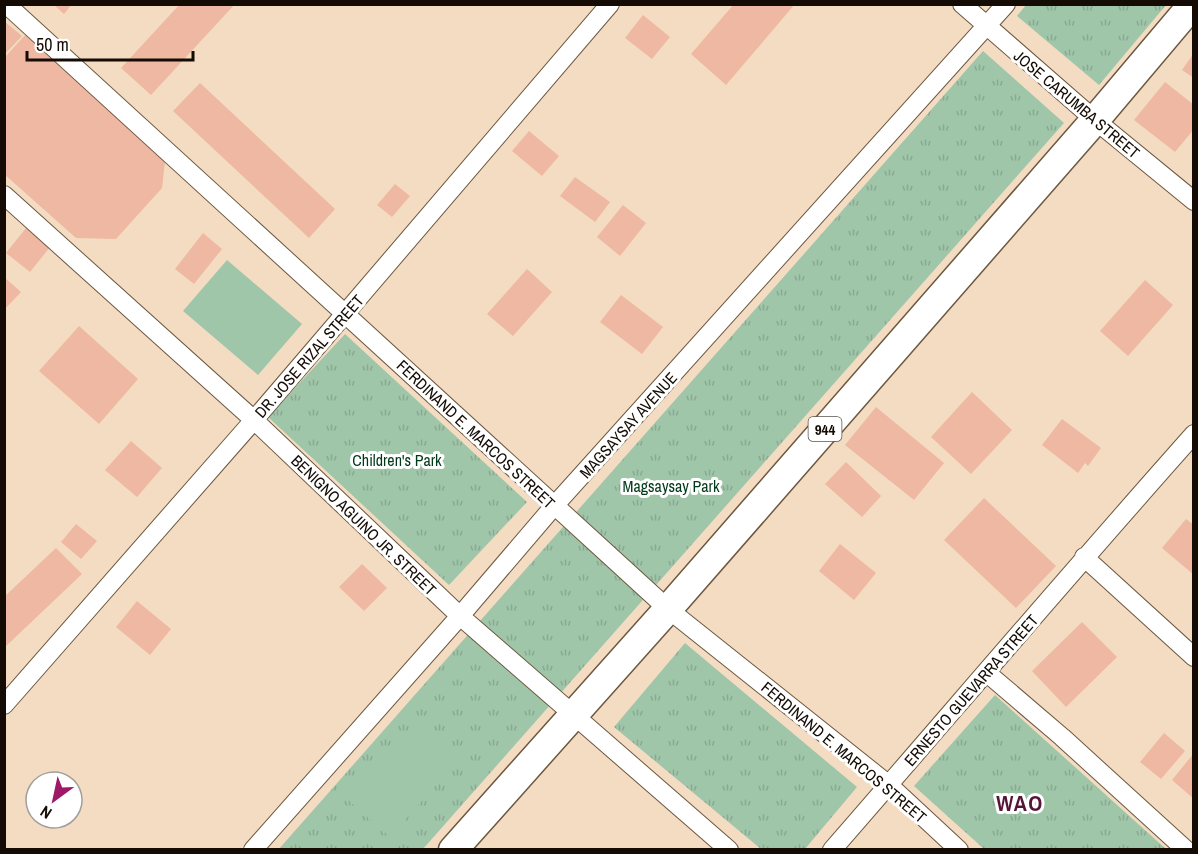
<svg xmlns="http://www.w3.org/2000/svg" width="1198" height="854" font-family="'Archivo Narrow',sans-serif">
	<defs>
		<pattern id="grass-tufts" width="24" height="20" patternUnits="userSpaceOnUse" patternTransform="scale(1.5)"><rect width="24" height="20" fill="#a0c6a9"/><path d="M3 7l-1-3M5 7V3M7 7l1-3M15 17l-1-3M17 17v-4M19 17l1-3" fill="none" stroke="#89a990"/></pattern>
	</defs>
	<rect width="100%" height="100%" fill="#f3dcc1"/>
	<path fill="url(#grass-tufts)" d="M1026,5V4L1166,5L1099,85L1017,16Z
		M983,51L1064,123L423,849L278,850Z
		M345,334L527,502L449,585L268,417Z
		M685,643L857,787L805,849H761L614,727Z
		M995,695L1166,849H984L914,786Z"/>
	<path fill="#a0c6a9" d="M227,260L302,324L258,375L183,311Z
		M416,723L458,760L390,837L348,800Z"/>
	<path fill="#efb8a2" d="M53,4H72L64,14Z
		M180,4H235L151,95L121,68Z
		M734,4H795L726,85L691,54Z
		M643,15L670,37L652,59L625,38Z
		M4,21L22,36L4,55Z
		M27,33L166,153L162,188L116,239L76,238L4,174V58Z
		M1194,53V78L1182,70Z
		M1165,82L1194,105V129L1175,152L1134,120Z
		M200,83L335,209L309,238L173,111Z
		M529,131L559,156L542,176L512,151Z
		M575,177L610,202L595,222L560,196Z
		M395,184L410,196L392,217L377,205Z
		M623,205L646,223L620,256L597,237Z
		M26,228L50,247L30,272L6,253Z
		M203,233L222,249L194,284L175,269Z
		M527,269L552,292L513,336L487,314Z
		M4,277L21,292L4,310Z
		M1145,280L1173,305L1128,356L1100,331Z
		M621,295L663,327L642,354L600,322Z
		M79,326L138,379L99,424L39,371Z
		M972,392L1012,430L971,474L931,437Z
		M876,407L944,463L914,500L845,445Z
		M1062,419L1101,448L1088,466L1085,463L1078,473L1042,445Z
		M131,441L162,468L137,497L105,470Z
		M846,462L881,496L862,517L825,484Z
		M984,498L1056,566L1016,608L944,540Z
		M1186,519L1194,525V575L1162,548Z
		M76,524L97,541L81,559L61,542Z
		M840,544L876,573L854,600L819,571Z
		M56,548L82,574L4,648V597Z
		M362,564L387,588L364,611L339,587Z
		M137,601L171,629L150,655L116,627Z
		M1082,622L1117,657L1066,707L1032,671Z
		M1164,733L1185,751L1161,779L1140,762Z
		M1194,753V799L1172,780Z"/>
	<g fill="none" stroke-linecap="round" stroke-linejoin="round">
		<defs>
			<path id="minor" d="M6,4L668,609L889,785L959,850
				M962,4L1095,120L1194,201
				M4,195L254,420L460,616L729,850
				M1084,557L1194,657
				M987,673L1062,737L1186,850
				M4,705L254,420L610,4
				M253,850L460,616L554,506L1006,4
				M832,850C953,711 1072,571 1194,434"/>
			<path id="primary" d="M453,850L668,609L1095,120L1193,4"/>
		</defs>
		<use href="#minor" stroke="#6c5840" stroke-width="20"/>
		<use href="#primary" stroke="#6c5840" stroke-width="31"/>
		<use href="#minor" stroke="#fff" stroke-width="18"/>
		<use href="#primary" stroke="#fff" stroke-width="28"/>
	</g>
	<g text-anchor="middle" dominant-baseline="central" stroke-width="6" stroke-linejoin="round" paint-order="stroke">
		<rect fill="#fff" stroke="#5a554f" stroke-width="1.5" x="808.5" y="417" width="33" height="24" rx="4.5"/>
		<g font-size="15" font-weight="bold" fill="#140c04">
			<text x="825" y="429">944</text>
		</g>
		<g font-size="16" fill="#140c04" stroke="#fff">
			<text transform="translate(1077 104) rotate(40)">JOSE CARUMBA STREET</text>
			<text transform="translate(309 356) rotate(-49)">DR. JOSE RIZAL STREET</text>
			<text transform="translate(628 425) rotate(-48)">MAGSAYSAY AVENUE</text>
			<text transform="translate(476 434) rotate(43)">FERDINAND E. MARCOS STREET</text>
			<text transform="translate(364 525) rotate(44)">BENIGNO AGUINO JR. STREET</text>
			<text transform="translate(971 690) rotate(-49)">ERNESTO GUEVARRA STREET</text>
			<text transform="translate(844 752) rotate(40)">FERDINAND E. MARCOS STREET</text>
		</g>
		<g font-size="16" fill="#003918" stroke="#fff">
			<text x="397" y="460">Children's Park</text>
			<text x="671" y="486">Magsaysay Park</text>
		</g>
		<g font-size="22" font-weight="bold" letter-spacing="1.5" fill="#541537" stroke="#fff">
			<text x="1020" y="803">WAO</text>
		</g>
	</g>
	<rect width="1198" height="854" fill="none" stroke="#140c04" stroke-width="12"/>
	<g transform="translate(54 800) rotate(213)"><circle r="28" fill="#ffffff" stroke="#a19e9b" stroke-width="1.5"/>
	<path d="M0-4.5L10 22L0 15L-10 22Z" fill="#9f1968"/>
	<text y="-9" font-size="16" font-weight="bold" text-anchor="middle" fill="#140c04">N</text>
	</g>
	<path d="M27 51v9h166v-9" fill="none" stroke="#140c04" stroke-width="3"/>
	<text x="36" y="51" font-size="18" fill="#140c04" stroke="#ffffff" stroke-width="4.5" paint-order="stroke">50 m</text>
</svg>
